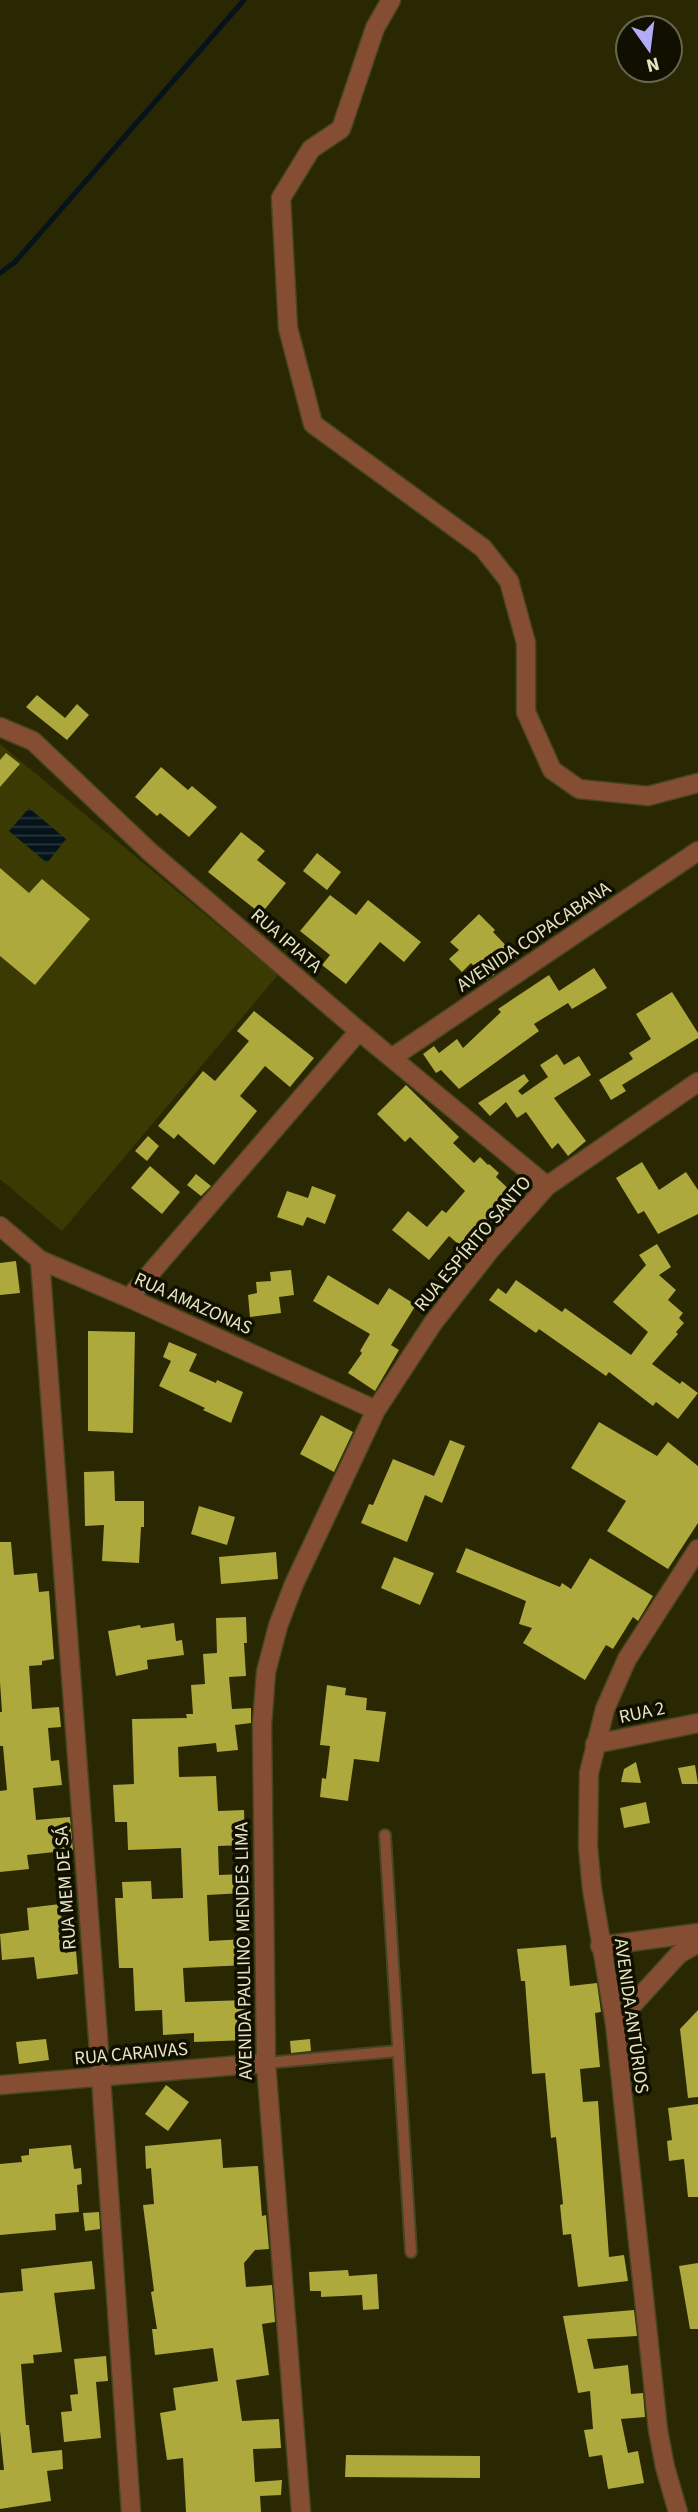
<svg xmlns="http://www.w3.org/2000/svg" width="698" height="2512" font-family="'Source Sans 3',sans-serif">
	<defs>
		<pattern id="water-rules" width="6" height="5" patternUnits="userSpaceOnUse" patternTransform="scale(1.75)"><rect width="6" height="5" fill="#05141b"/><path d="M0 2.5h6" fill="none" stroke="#29363a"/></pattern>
	</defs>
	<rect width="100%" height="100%" fill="#292802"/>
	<path fill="#3c3a03" d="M0,744L278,975L62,1231L0,1179Z"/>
	<path fill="url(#water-rules)" d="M29,808L66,839L47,863L9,831Z"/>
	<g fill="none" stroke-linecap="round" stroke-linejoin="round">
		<path stroke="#05141b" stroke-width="5" d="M0,273L15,262L244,0"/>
	</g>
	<path fill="#ada93c" d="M37,695L65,718L77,704L89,715L67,740L26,707Z
		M6,753L20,764L0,787V760Z
		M161,767L188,790L192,786L217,807L189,837L160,813L157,816L135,797Z
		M241,832L265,851L257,860L286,883L261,914L208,872Z
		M317,853L341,872L327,890L303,871Z
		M0,868L29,893L42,879L90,919L35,985L0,956Z
		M330,895L356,915L368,900L421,942L404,962L380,942L346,984L322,965L330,955L300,931Z
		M479,914L495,930L493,932L517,957L487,980L471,963L462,972L449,959L459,950L450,942Z
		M594,968L607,988L572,1009L568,1003L534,1024L539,1031L459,1089L441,1070L436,1073L423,1054L434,1046L439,1053L457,1039L463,1048L501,1012L498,1009L549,975L559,991Z
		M672,992L698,1033V1038L622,1085L626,1091L611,1100L599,1080L633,1059L629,1053L651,1039L636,1014Z
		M254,1011L314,1058L290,1087L265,1066L240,1096L257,1111L214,1165L178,1134L174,1139L158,1126L203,1071L215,1081L249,1041L237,1031Z
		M557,1054L564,1065L579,1056L591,1075L554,1098L586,1141L568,1156L558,1143L552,1149L526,1112L517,1118L506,1102L490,1116L478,1103L524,1074L529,1081L518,1091L522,1095L548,1077L540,1065Z
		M406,1085L459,1137L453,1143L474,1163L480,1157L488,1165L489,1164L499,1173L496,1177L517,1197L486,1228L490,1231L470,1254L449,1236L429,1260L392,1230L408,1211L427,1227L442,1210L446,1213L465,1191L410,1137L405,1142L377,1114Z
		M148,1136L159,1146L147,1161L135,1151Z
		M642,1162L659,1190L686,1172L698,1190V1214L658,1234L644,1211L638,1214L616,1178Z
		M150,1166L180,1192L162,1214L131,1188Z
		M196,1174L211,1186L201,1196L187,1185Z
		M312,1186L336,1195L325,1224L307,1217L303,1226L277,1217L287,1191L308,1198Z
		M657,1244L671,1267L659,1275L676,1290L668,1300L683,1313L679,1318L684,1323L676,1332L678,1334L652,1364L680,1384L682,1381L698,1393L678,1419L656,1402L653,1406L609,1372L606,1376L539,1329L536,1333L489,1300L498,1288L506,1294L516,1280L562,1312L565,1308L631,1355L648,1332L613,1302L646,1265L639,1255Z
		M16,1261L20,1293L0,1295V1263Z
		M291,1270L294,1295L279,1297L281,1313L250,1317L248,1295L257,1293L256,1282L271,1281L270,1272Z
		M328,1275L378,1305L389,1288L416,1305L391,1345L399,1350L375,1391L348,1373L362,1353L360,1351L370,1334L313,1301Z
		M88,1331L135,1332L133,1433L88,1431Z
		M169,1342L197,1354L189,1371L216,1383L217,1380L243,1392L231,1423L203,1410L205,1408L159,1386L171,1361L163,1357Z
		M321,1415L353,1432L334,1472L300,1454Z
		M599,1422L657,1456L668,1442L698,1466V1523L668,1569L607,1531L626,1501L571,1468Z
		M450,1440L465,1446L442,1503L425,1495L407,1542L361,1523L369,1504L373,1505L393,1459L434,1476Z
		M114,1471L115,1501H144V1527H141L139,1563L102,1561L104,1525L85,1526L84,1472Z
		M199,1506L235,1517L227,1545L191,1534Z
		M0,1542H11L14,1575L37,1573L39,1592L49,1591L54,1659L42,1661V1665L29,1666L32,1709L59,1707L61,1727L48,1728L51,1761L59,1760L62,1785L33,1788L36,1820L70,1817L73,1850L27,1855L29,1869L0,1872V1791L7,1790L3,1746H0V1712H2L0,1682Z
		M466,1548L560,1587L562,1583L571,1589L590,1558L653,1596L638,1621L633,1617L613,1649L606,1645L585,1680L523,1643L532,1628L519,1624L526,1601L456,1572Z
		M276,1552L278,1579L221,1584L219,1557Z
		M394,1557L434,1573L420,1605L381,1588Z
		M246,1617L247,1643H244L246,1676L229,1677L232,1709L251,1708V1723L235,1725L238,1750L217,1752L216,1743L178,1747L179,1777L216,1776L218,1811L244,1810L245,1845L218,1846L219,1875L243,1874L244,1893L207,1895L209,1941L246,1939L247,1965L183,1968L185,2002L246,2000L248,2040L194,2042V2033L163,2035L162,2010L135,2011L133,1968H119L115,1898H123L122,1882L151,1881L152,1899L183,1898L181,1848L128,1850L127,1822H115L113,1785L134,1784L132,1719L187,1718L186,1714H193L191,1685L205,1684L203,1654L217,1653L216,1618Z
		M174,1623L176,1641L182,1640L184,1655L147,1660L148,1669L116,1676L108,1631L140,1625L141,1628Z
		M327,1685L346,1688L345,1695L367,1698L366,1710L386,1712L379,1762L354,1759L348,1801L320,1797L322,1778L326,1779L330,1746L320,1745Z
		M636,1762L641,1783L621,1782L624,1769Z
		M695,1765L698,1784H682L678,1768Z
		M646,1802L650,1823L624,1828L620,1808Z
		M60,1904L65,1953L76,1951L78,1974L37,1979L34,1957L2,1960L0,1934L29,1930L27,1908Z
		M566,1945L570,1986L597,1983L601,2012L595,2013L600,2067L580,2069L583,2102L598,2101L609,2257L624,2255L628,2281L578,2287L571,2234L563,2235L560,2205L563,2204L556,2137L551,2138L545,2073L532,2074L525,1981H521L517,1949Z
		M698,2010V2097L688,2098L680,2029Z
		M46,2039L49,2060L19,2064L16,2042Z
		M310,2039L311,2051L291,2053L290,2041Z
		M166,2085L189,2102L168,2131L145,2114Z
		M698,2104V2197H688L684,2159L669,2161L667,2141L672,2140L668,2108Z
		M221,2139L223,2168L258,2166L262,2216L266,2215L269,2249L255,2250L244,2263L246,2287L272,2285L275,2322L262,2324L269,2375L236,2380L242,2421L279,2419L281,2448L253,2449L255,2482L282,2480L281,2495L260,2496L261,2512H186L183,2458L167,2460L160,2413L176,2410L173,2388L218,2381L213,2348L155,2355L152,2329H157L151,2292L154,2291L143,2205L154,2204L151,2168L146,2169L145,2146Z
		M71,2145L74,2169L81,2168L82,2184L77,2185L79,2212L55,2214L56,2230L0,2235V2164L22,2162L21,2156L29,2155V2149Z
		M99,2212L100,2229L85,2231L83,2213Z
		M92,2261L95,2289L54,2293L62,2352L33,2355L34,2363L21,2364L26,2425H29L32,2453L62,2450L63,2469L47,2471L51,2501L0,2509V2470H4L0,2431V2293L23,2291L21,2269Z
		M698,2263V2329H690L679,2266Z
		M348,2270L349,2276L377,2274L379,2309L363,2310L362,2295L321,2297V2291H310L309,2272Z
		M634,2310L637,2336L587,2339L594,2369L628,2365L631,2394L643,2393L645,2417L621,2419L628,2453L638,2451L644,2483L608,2489L602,2455L589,2457L584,2430L593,2429L590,2391L578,2393L563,2316Z
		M106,2356L108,2381L96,2382L101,2438L64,2442L61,2412L72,2411L70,2395L78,2394L74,2359Z
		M346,2455L480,2456V2478L345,2477Z"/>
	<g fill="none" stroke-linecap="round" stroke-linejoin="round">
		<defs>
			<path id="service" d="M385,1835L411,2252
				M266,2063L398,2051"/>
			<path id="minor" d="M391,0L375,28L341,129L311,149L281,198L288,328L313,424L483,548L509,581L526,643V712L552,770L579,789L648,796L698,783
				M0,727L33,741L150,852L359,1031L547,1186
				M393,1057L698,851
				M0,1226L40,1260L129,1298L376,1410
				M40,1260L101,2078L131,2512
				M129,1298L359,1031
				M595,1744L698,1723
				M600,1946L698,1933
				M615,2024L679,1954L698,1943
				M0,2085L266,2063
				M301,2512L266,2063L262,1725L266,1672L278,1626L294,1584L376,1410L433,1323L491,1249L547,1186L698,1082
				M678,2512L665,2467L658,2430L615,2024L592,1889L588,1847L589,1773L605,1709L627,1659L698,1549"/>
		</defs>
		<use href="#service" stroke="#474621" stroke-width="14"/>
		<use href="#minor" stroke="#474621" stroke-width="21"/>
		<use href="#service" stroke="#854e32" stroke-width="10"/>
		<use href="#minor" stroke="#854e32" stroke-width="18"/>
	</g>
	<g text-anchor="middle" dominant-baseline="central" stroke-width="7" stroke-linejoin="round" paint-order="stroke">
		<g font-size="19" fill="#e5e5c3" stroke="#111000">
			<text transform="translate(534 937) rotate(-34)">AVENIDA COPACABANA</text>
			<text transform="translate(286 941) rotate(41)">RUA IPIATA</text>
			<text transform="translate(473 1244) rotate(-50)">RUA ESPÍRITO SANTO</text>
			<text transform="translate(193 1304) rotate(24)">RUA AMAZONAS</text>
			<text transform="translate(642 1713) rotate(-12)">RUA 2</text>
			<text transform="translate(66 1888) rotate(-94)">RUA MEM DE SÁ</text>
			<text transform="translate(244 1951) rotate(-91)">AVENIDA PAULINO MENDES LIMA</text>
			<text transform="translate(631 2016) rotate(82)">AVENIDA ANTÚRIOS</text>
			<text transform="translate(131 2054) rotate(-5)">RUA CARAIVAS</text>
		</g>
	</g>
	<g transform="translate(649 49) rotate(166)"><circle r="33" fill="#111000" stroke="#66654e" stroke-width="2"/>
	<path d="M0-5L12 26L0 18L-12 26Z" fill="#b3adf9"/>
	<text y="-10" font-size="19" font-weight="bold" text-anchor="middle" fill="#e5e5c3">N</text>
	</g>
</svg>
